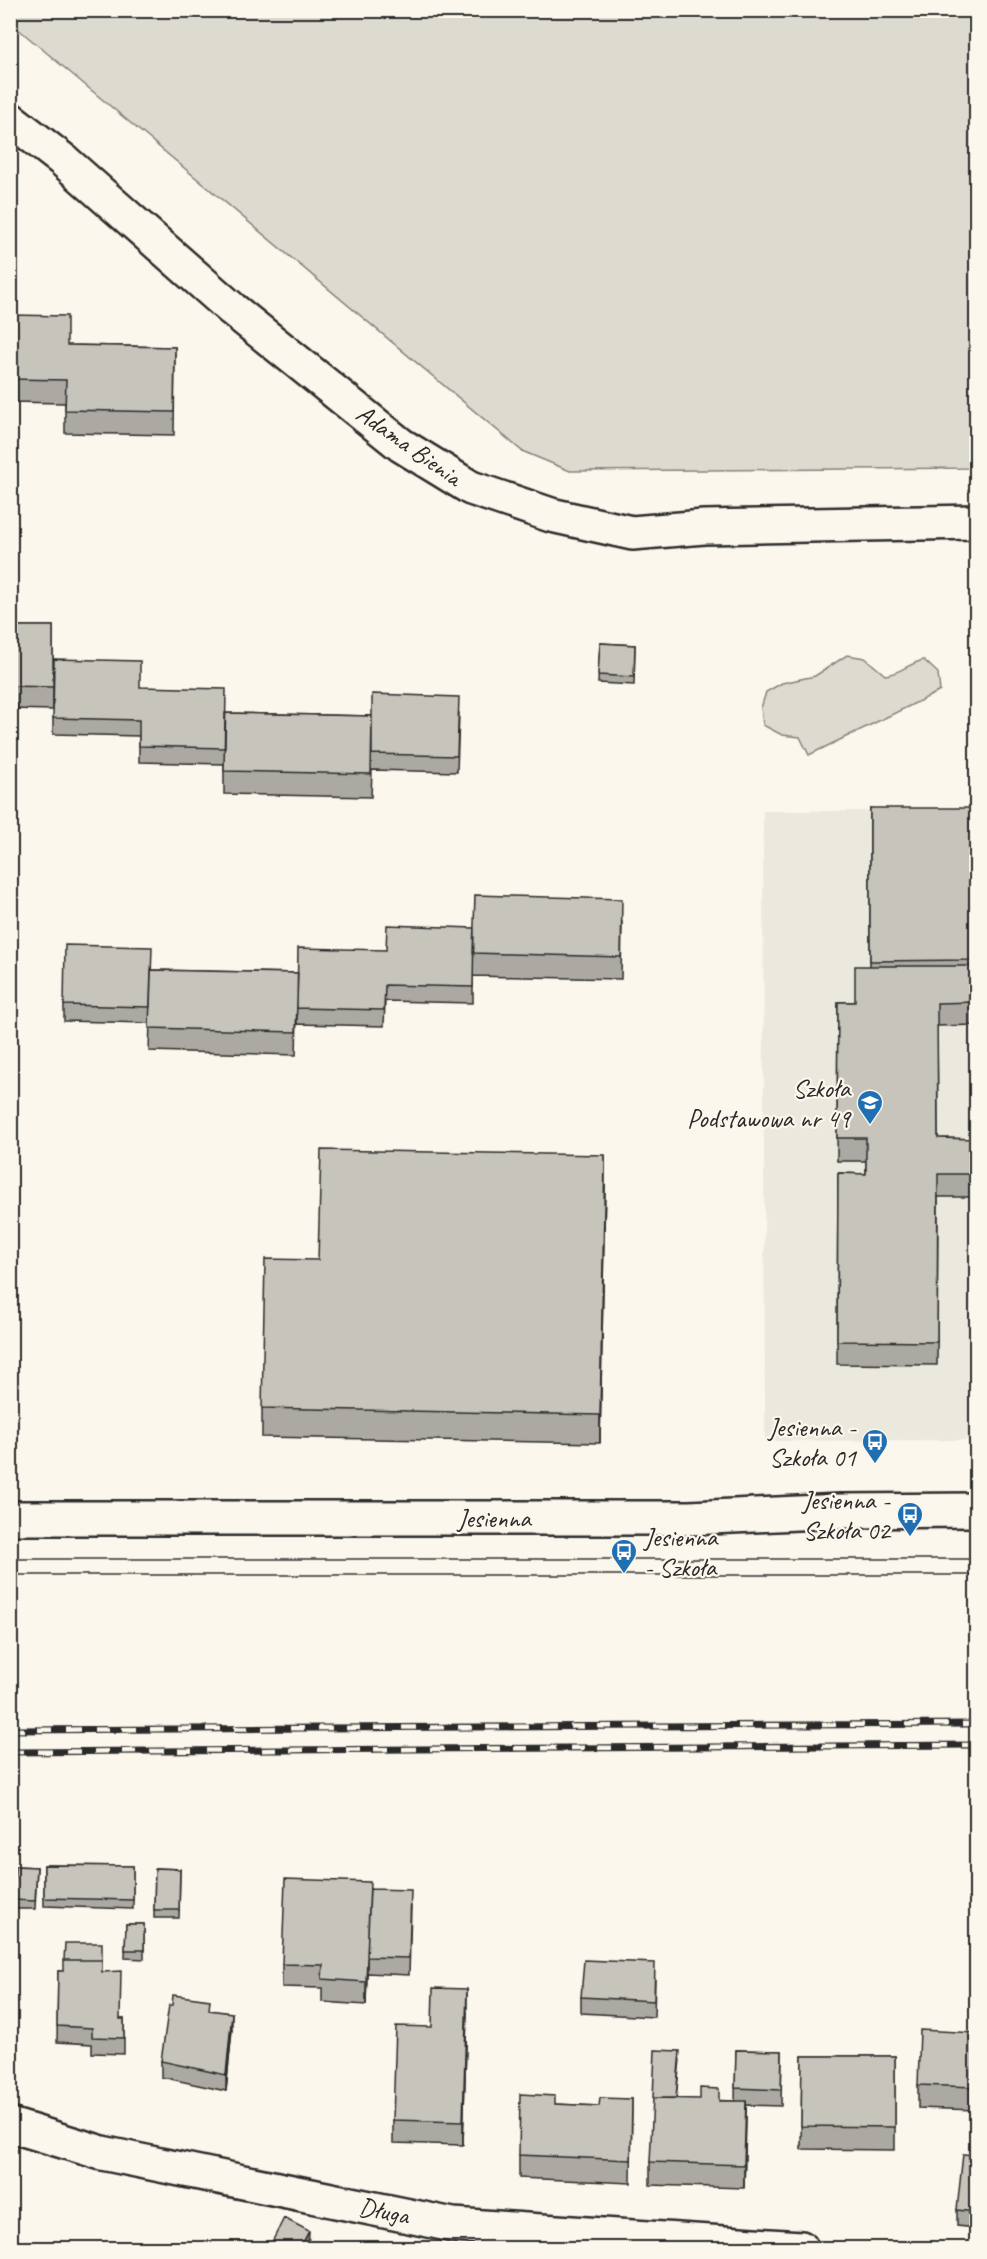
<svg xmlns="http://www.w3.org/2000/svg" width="987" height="2259" font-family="Caveat,sans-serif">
	<rect width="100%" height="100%" fill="#fbf7ec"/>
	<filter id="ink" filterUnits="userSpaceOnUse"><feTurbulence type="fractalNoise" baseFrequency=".0167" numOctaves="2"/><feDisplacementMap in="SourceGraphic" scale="12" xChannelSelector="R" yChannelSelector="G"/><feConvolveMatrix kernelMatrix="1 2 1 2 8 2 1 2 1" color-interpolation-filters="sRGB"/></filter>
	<g filter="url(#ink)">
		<path fill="#ebe8de" d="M763,811H976V1440L765,1441Z"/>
		<path fill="#dddad0" stroke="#84827e" stroke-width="1.5" d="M10,11H976V468L570,471L522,451L11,23Z
			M847,655L865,658L885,675C900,674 909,663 924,660L938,673L940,691L809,755L800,737L782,735L763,725L761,708L766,692L782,683L815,676Z"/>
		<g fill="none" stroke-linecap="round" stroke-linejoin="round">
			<defs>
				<path id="minor" d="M10,119L63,160L232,309L401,445L471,488L551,515L632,533L704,527L976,522
					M10,2125L102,2153L453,2225L801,2248"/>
				<path id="tertiary" d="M10,1518H689L841,1511L976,1510"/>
			</defs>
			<use href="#minor" stroke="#2b2b2b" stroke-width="38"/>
			<use href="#tertiary" stroke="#2b2b2b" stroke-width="38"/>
			<use href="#minor" stroke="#fbf7ec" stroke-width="33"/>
			<use href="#tertiary" stroke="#fbf7ec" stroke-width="33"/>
			<path stroke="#2b2b2b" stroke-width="1.5" d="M10,1559H976
				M10,1575H976"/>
			<defs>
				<path id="rail" d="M10,1730L976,1724
					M10,1752L976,1745"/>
			</defs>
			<use href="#rail" stroke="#2b2b2b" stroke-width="7"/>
			<use href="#rail" stroke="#fbf7ec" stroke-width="4.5" stroke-dasharray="14" stroke-linecap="butt"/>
		</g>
		<path fill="#aba9a2" stroke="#2b2b2b" stroke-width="1.5" d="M10,315L67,345L175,347L174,435L65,433V403L10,402Z
			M10,626H53V710L10,709Z
			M600,643L635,645L634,685L598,683Z
			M140,687L226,713L372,716L459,713L457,772L372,770L371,797L224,794V764L139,762V736L53,734V718Z
			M870,808L972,856H976V906H972V966H976V1025L937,1026L938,1138L976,1139V1197H938L937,1365L837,1364L838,1173L866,1174V1161H837L838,1002H855L870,966Z
			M622,922L621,979L473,976V973V1003L385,1001L384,1026L297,1024V1015L296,1055L149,1051L150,1023L64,1021V1005L152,970L298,973L474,928Z
			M605,1184L600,1443L262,1437V1408L318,1260Z
			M44,1865L133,1866V1909L44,1906Z
			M15,1866L37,1867L35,1909H14Z
			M155,1868L180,1869L179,1918H154Z
			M370,1889L411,1906L409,1975L367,1973L366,2005L322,2002V1988L282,1987V1964Z
			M126,1924H144V1959L125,1958Z
			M10,1957L14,1973L12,2029H10Z
			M58,1971L102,1972L120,2019H124V2054L92,2053V2044L57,2042Z
			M655,1979L654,2017L581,2013V1997Z
			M210,2010L232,2029L226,2091L161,2077V2061Z
			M467,2012L463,2145L393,2143V2120L432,2027Z
			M976,2033V2110L918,2108V2085Z
			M736,2050L782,2051L781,2106L746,2105L744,2188L650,2185V2162L680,2059L676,2099L735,2101Z
			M802,2056H895V2150L801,2149Z
			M632,2099L631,2183L519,2178V2155L555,2104L599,2106Z
			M976,2155V2228L957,2226V2210Z"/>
		<path fill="#8b8984" stroke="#2b2b2b" stroke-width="1.5" d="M605,1155V1184L600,1443V1415Z
			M367,1957V1973L366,2005V1982Z
			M467,1989V2012L463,2145V2122Z
			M232,2013V2029L226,2091V2075Z
			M746,2101V2124L744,2188V2165Z
			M309,2231L308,2248H300Z"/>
		<path fill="#c7c4bc" stroke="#2b2b2b" stroke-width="1.5" d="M10,315L67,316V345L175,347L174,412L65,410L66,380L10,379Z
			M10,626H53V687L10,686Z
			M600,643L635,645L634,677L598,675Z
			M54,659L140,661V687L226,689L225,748L139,746V720L53,718Z
			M372,694L459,697L457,756L372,754Z
			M225,713L372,716L371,774L224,771Z
			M870,808H972V856H976V877H972V960L870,961Z
			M475,895L622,899L621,957L473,953Z
			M387,925L474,928L473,987L385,985L384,1010L297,1008L298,948L386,950Z
			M65,945L152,947L150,1007L64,1005Z
			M855,966H976V1002L937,1003L938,1138L976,1139V1174H938L937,1342L837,1341L838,1173L866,1174V1138H837L838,1002H855Z
			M151,970L298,973L296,1032L149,1028Z
			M321,1150L605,1155L600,1415L262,1408L265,1259L318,1260Z
			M44,1865L133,1866V1900L44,1898Z
			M15,1866L37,1867L35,1901L14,1900Z
			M155,1868L180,1869L179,1910H154Z
			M285,1879L370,1882L366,1982L322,1979L323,1965L282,1964Z
			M370,1889L411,1890L409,1958L367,1957Z
			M126,1924H144V1950H125Z
			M65,1943H102V1963V1960H64Z
			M10,1957H14L12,2013H10Z
			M64,1960H102V1972L121,1971L120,2019H124V2038L92,2037V2028L57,2026L58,1971H64Z
			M584,1960L655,1963L654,2001L581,1997Z
			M433,1988L467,1989L463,2122L393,2120L396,2026L432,2027Z
			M173,1995L210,2000L209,2010L232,2013L226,2075L161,2061L169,2005H172Z
			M920,2030L976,2033V2087L918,2085Z
			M655,2050L680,2051L676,2098H653Z
			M736,2050L782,2051L781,2090L735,2088Z
			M802,2056H895V2127L801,2126Z
			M700,2088L719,2089V2101H746L744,2165L650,2162L653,2098L700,2099Z
			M520,2094L555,2096V2104L599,2106L600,2098L632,2099L631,2160L519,2155Z
			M963,2154L976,2155V2212L957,2210Z
			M284,2218L309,2231L300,2248H269Z"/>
	</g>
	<defs>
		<symbol id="school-pin" viewBox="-11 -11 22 30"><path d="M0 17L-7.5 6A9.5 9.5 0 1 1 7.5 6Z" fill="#1f6fb2" stroke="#fbf7ec"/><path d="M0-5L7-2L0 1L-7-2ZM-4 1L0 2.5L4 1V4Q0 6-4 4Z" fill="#fff"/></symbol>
		<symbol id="bus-pin" viewBox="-11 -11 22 30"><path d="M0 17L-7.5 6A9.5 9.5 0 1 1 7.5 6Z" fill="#1f6fb2" stroke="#fbf7ec"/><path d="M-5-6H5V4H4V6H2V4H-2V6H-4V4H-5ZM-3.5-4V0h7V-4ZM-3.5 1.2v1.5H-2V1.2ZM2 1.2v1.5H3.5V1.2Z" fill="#fff"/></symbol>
	</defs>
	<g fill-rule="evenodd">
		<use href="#school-pin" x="855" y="1088" width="30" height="40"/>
		<use href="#bus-pin" x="860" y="1427" width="30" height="40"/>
		<use href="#bus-pin" x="895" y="1500" width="30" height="40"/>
		<use href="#bus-pin" x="609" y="1537" width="30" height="40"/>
	</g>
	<g text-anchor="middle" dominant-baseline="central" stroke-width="4.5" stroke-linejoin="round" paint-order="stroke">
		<g font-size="26" fill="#2b2b2b" stroke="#fbf7ec">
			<text transform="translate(409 445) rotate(35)">Adama Bienia</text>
			<text x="494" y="1518">Jesienna</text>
			<text transform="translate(384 2211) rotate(11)">Długa</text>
		</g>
		<g font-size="26" fill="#2b2b2b" stroke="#fbf7ec" text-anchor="end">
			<text x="850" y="1088">Szkoła<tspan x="850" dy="30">Podstawowa nr 49</tspan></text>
			<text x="856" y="1427">Jesienna -<tspan x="856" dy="30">Szkoła 01</tspan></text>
			<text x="890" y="1500">Jesienna -<tspan x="890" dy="30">Szkoła 02</tspan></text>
			<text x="644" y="1537" text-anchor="start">Jesienna<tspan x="644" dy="30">- Szkoła</tspan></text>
		</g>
	</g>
	<rect width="987" height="2259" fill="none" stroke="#fbf7ec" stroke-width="36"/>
	<rect x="18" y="18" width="951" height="2223" fill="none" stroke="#2b2b2b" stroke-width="2" filter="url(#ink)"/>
</svg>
